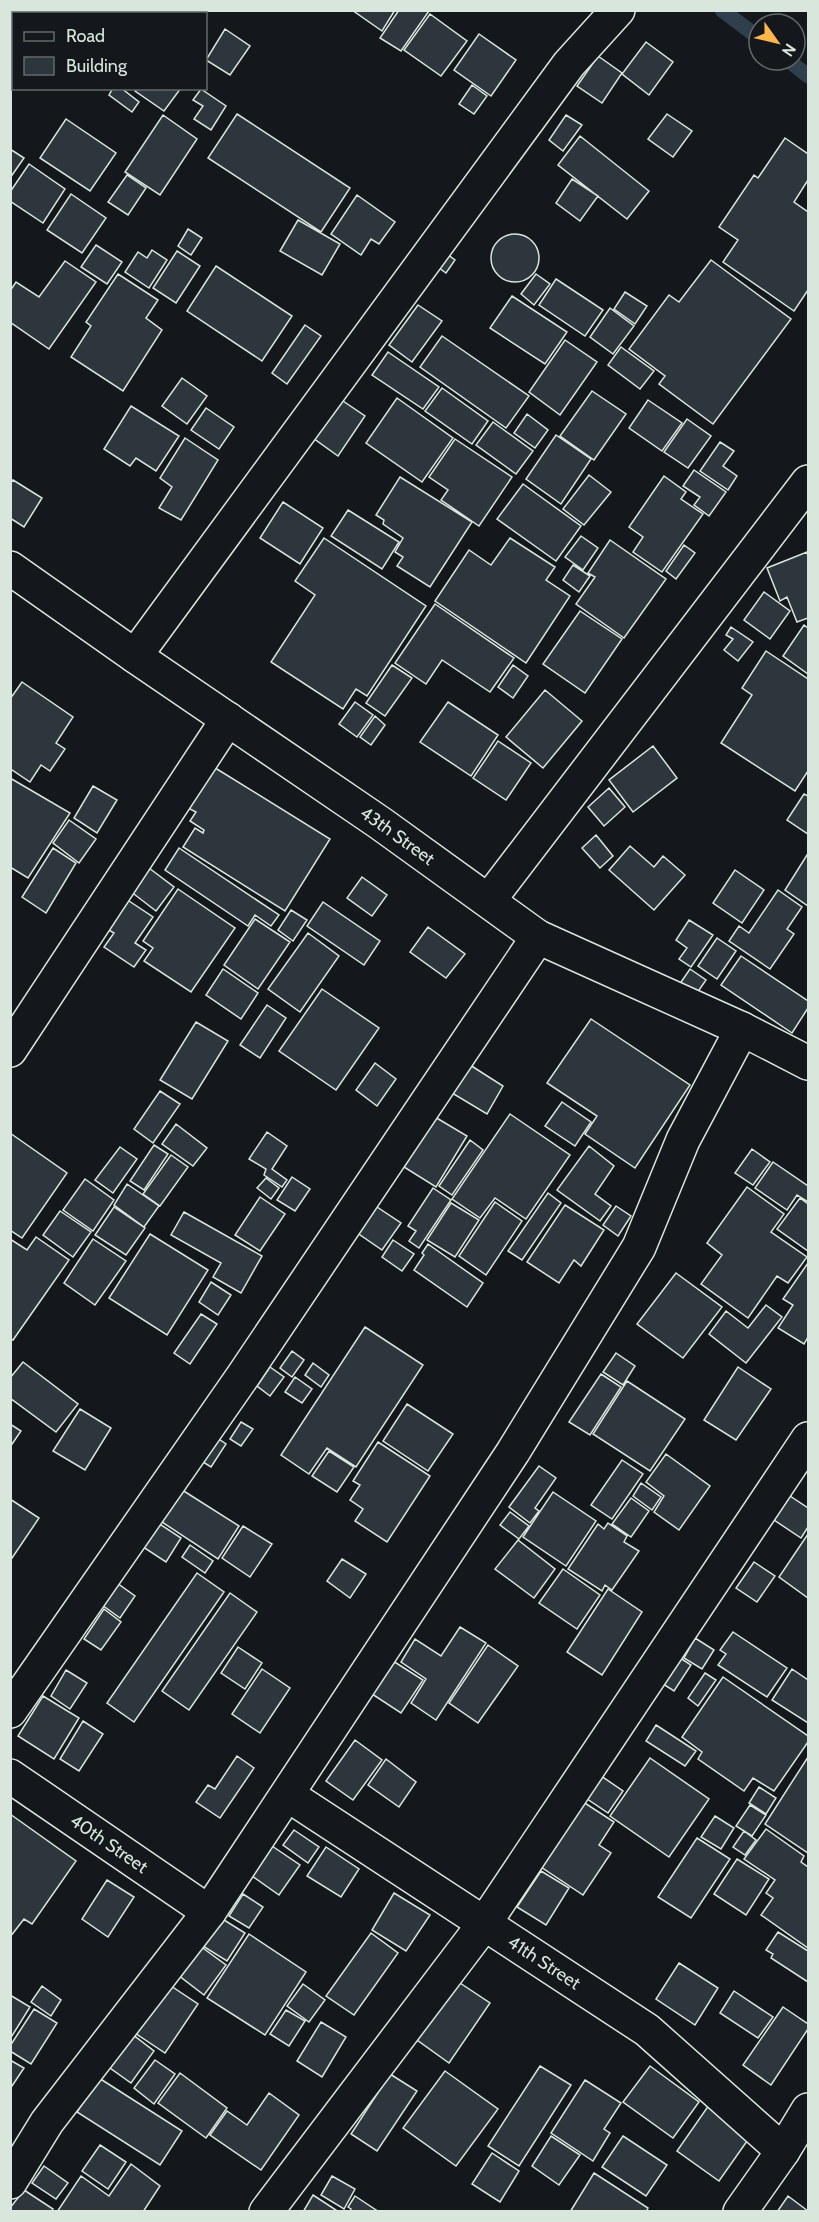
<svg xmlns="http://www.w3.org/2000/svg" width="819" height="2222" font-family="Cabin,sans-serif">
	<rect width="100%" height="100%" fill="#14181c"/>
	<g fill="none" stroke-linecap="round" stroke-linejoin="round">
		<path stroke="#2f3f4d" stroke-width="15" d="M722,10L759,38
			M788,60L808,76"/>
	</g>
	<path fill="#2c363c" stroke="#d8e6dc" stroke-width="1.5" d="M100,10H148L146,14H105Z
		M352,10H395L382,31Z
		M399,10L429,11L401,51L380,38Z
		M430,14L467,41L441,76L404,50Z
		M225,29L250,46L230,75L206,60Z
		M479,34L516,60L491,96L454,70Z
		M646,42L673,62L649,95L622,74Z
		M598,56L622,73L602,103L577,86Z
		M472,85L487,96L474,114L459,104Z
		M113,88H121L139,102L132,112L109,95Z
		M137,88H181L164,111L135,91Z
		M201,89L226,106L211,130L194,119L203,106L193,100Z
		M237,114L350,188L321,232L208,158Z
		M667,114L692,131L673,157L648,139Z
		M163,115L197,139L160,195L125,172Z
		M566,115L582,125L563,151L549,140Z
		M66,119L116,153L90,191L40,158Z
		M580,136L649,191L627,219L558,165Z
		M785,138L808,154V180L794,202L808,212V290L794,311L723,262L738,240L719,227L754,175L758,178Z
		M10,149L24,158L10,178Z
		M29,164L65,189L43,223L10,201V192Z
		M127,175L146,188L128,215L108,202Z
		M572,179L598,196L580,221L556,203Z
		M71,194L106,218L82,253L47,230Z
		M357,195L395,222L379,244L371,239L361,255L331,234Z
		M298,220L340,244L322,275L280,251Z
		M188,229L202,238L191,255L178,246Z
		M491 258a24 24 0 1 1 48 0a24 24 0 1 1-48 0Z
		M96,245L122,262L107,284L81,267Z
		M152,250L167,260L149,288L125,272L138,252L147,258Z
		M177,251L200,266L176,303L153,288Z
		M444,252L455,260L446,273L435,265Z
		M711,260L791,319L713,424L659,384L665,376L629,349L669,295L679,302Z
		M65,261L96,282L49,349L10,322V291L16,282L39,297Z
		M216,266L292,316L262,361L187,311Z
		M118,274L158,300L146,318L162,330L123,391L71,357L91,326L86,322Z
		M536,274L550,284L534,305L521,294Z
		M556,279L603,310L585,336L539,305Z
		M625,292L647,306L635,324L614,309Z
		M512,296L567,332L545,364L490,328Z
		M418,305L442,321L412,362L389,345Z
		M610,308L634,326L613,354L590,337Z
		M305,325L321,336L287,384L272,373Z
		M442,336L529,396L506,428L420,367Z
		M565,340L597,362L560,415L529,392Z
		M621,347L654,371L640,389L608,365Z
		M388,352L439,387L423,409L372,375Z
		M182,378L207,396L187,424L162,406Z
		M442,388L488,421L472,444L425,411Z
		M592,391L626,414L594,460L560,436Z
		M397,398L453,438L422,482L366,443Z
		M340,399L365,416L338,456L313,438Z
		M648,400L682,423L662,451L629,428Z
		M131,406L179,436L156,471L136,458L130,466L104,449Z
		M206,408L234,427L219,449L191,430Z
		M527,414L548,430L535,448L514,433Z
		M687,419L711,436L688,468L664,452Z
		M493,422L533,451L516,474L476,445Z
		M556,435L591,459L561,504L526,479Z
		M185,438L218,460L181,520L159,508L172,487L160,478Z
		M455,439L512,477L479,526L441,500L448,490L429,477Z
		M720,442L734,451L723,466L737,476L728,490L700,471Z
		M694,470L726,492L709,516L694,505L700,497L683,486Z
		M589,475L611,492L584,525L563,509Z
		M664,476L686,492L681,499L703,514L662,572L633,552L643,537L629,527Z
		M400,477L472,522L430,587L397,566L403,557L395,552L403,538L383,524L384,520L376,515Z
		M13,480L42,498L24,527L10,518V483Z
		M523,484L581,526L556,561L497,519Z
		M283,502L323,528L300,564L260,538Z
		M348,510L399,542L382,569L331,536Z
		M581,536L598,548L583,570L565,557Z
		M324,538L426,606L367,696L356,689L343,709L271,662L315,595L295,581Z
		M510,538L555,567L546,580L570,596L526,663L435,601L469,550L491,565Z
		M610,540L666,579L624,638L576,604L595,577L588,573Z
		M684,545L695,553L676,579L666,571Z
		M807,552L808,556V618L797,622L787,597L780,601L767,568Z
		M573,565L590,576L579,592L563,580Z
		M764,592L790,611L770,639L744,620Z
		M435,604L514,658L490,692L442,660L426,684L395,663Z
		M580,611L622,639L585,693L543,664Z
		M804,625L808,628V674L783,656Z
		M731,627L753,642L738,661L724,650L733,639L726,635Z
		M766,651L808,679V771L795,791L721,743L752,695L742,688Z
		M392,665L412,678L385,716L366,703Z
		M513,665L528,676L513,698L498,687Z
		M22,682L73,717L56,743L65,749L50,771L41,765L30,782L12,770L10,772V699Z
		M545,690L582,721L543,768L506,737Z
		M355,702L373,715L357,737L339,724Z
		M448,702L498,735L471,776L420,742Z
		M375,716L385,725L371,745L360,737Z
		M498,741L531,763L506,800L473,778Z
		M653,746L677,778L633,812L609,780Z
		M212,766L330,839L285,911L183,847L195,828L203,833L204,830L190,821L196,812L186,807Z
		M10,778L70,813L28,878L10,867Z
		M93,786L117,800L97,833L74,818Z
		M609,788L625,807L604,826L588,807Z
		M804,794L808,796V834L787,820Z
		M69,820L96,839L79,863L53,843Z
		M596,835L613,856L600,868L582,848Z
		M630,846L654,867L663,856L685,875L654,910L609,870Z
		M53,848L76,863L46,913L22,897Z
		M179,848L279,915L271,926L255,915L248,926L165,870Z
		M807,855L808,856V906L785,890Z
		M149,868L174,887L156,911L130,891Z
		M735,870L764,890L742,923L713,903Z
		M362,877L387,895L372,916L347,898Z
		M178,889L235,928L191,992L144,961L153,948L143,941Z
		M778,890L802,907L787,929L794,934L770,969L729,941L739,926L749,933Z
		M126,899L153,917L135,943L146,950L134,967L104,947L114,933L107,929Z
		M323,902L380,941L364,965L307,926Z
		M291,910L307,920L293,941L278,930Z
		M255,919L290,942L258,989L224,965Z
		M689,920L713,935L691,967L679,959L687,948L676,940Z
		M428,927L465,954L446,978L410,952Z
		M308,933L339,956L300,1012L268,989Z
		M717,938L736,951L717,979L698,966Z
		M741,956L808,1001V1008L792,1033L721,985Z
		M223,969L258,993L241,1019L206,995Z
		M690,969L706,980L695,996L679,985Z
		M322,989L379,1028L336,1090L279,1051Z
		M267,1005L286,1018L260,1058L240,1045Z
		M591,1019L690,1085L635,1168L585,1134L597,1116L547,1083Z
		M196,1022L228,1041L192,1099L160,1080Z
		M375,1063L396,1079L377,1106L356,1090Z
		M470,1065L503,1086L487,1114L452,1093Z
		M160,1091L180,1104L153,1143L134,1129Z
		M562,1102L591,1122L575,1146L545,1126Z
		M510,1114L570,1155L526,1219L495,1198L480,1218L452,1199Z
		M435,1117L467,1136L436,1187L404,1167Z
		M176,1124L207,1148L193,1166L162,1144Z
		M267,1132L287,1146L272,1169L287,1180L282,1187L264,1175L266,1169L249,1159Z
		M10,1133L67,1173L22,1238L10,1230Z
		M470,1140L483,1150L452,1195L439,1186Z
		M154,1145L168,1154L144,1190L130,1181Z
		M589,1146L614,1166L595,1194L611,1206L600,1221L557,1190Z
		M120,1147L137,1159L113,1193L95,1180Z
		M752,1149L770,1162L753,1185L735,1173Z
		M171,1155L188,1167L160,1206L143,1194Z
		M773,1162L808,1186V1202L797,1195L787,1210L755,1188Z
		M292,1177L310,1189L295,1211L277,1200Z
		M266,1178L279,1188L271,1199L257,1188Z
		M85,1179L114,1200L93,1231L63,1210Z
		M127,1184L159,1206L144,1227L114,1205Z
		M747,1187L784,1214L771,1232L807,1257L788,1283L777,1276L748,1318L701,1284L722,1255L707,1243Z
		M433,1188L451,1200L419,1248L409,1241L416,1231L408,1226Z
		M548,1193L561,1203L522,1260L508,1251Z
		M260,1197L285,1214L260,1251L235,1235Z
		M800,1198L808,1204V1251L777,1229Z
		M495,1202L522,1221L486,1275L459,1256Z
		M371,1203L401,1223L382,1250L353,1230Z
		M451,1203L479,1220L455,1257L427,1240Z
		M565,1205L604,1230L581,1266L574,1260L559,1283L527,1262Z
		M616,1206L631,1216L618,1236L603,1225Z
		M114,1207L145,1228L126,1255L95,1235Z
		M60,1211L91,1232L73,1257L43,1235Z
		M184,1212L262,1256L241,1293L213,1277L221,1263L171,1235Z
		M150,1234L208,1270L167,1335L109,1298Z
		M36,1237L69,1260L13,1340L10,1339V1239L27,1250Z
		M93,1239L126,1261L95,1305L64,1283Z
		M393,1240L414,1254L402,1271L382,1257Z
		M428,1244L483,1283L467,1307L414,1270L424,1255L422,1253Z
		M808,1263V1337L804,1344L778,1328L793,1305L783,1299Z
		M676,1273L722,1307L683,1358L637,1324Z
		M211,1282L231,1295L218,1315L199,1302Z
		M766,1305L782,1317L746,1363L709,1334L726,1311L748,1328Z
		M201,1314L217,1324L190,1364L174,1353Z
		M365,1327L423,1365L356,1467L327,1448L309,1474L281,1455Z
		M292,1351L304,1360L292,1377L280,1368Z
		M616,1353L635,1366L623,1385L603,1372Z
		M23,1362L78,1404L56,1432L10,1398V1378Z
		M313,1363L329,1375L321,1387L305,1375Z
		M270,1367L284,1377L270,1396L257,1386Z
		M738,1367L771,1389L736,1440L704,1420Z
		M601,1374L621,1387L590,1435L569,1422Z
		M295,1377L312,1389L302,1403L285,1392Z
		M627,1381L685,1419L650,1471L593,1434Z
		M407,1404L453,1434L428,1471L383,1441Z
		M80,1409L111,1428L85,1470L53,1451Z
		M241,1422L253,1429L241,1446L230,1439Z
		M10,1424L21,1431L10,1447Z
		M210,1433L226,1444L211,1467L195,1457Z
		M378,1442L430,1476L387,1542L355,1521L363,1509L350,1500L360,1485L353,1481Z
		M329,1451L354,1467L337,1492L312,1476Z
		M666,1454L710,1486L679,1530L654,1512L664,1496L646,1482Z
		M622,1460L643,1474L612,1519L591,1505Z
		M539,1466L556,1478L535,1508L539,1511L530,1523L509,1507Z
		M641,1483L661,1497L652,1510L633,1496Z
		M179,1488L239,1526L218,1559L159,1520Z
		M553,1492L596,1521L566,1566L523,1537Z
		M790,1496L808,1508V1527L801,1538L774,1520Z
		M631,1498L649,1511L631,1537L612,1524Z
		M10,1499L39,1518L10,1561Z
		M510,1512L529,1526L519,1539L500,1525Z
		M152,1519L181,1538L166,1562L137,1543Z
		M608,1523L627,1536L624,1542L639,1551L612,1590L605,1585L602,1591L568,1569L598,1524L604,1529Z
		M243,1526L272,1544L250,1577L222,1558Z
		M808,1534V1598L779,1577Z
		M518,1540L555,1569L534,1598L495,1569Z
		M190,1545L213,1561L205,1573L182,1557Z
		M342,1559L366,1574L350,1598L327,1581Z
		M754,1562L775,1576L757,1602L736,1588Z
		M563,1569L600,1595L577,1629L539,1603Z
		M197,1573L224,1592L134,1722L107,1703Z
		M117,1583L135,1596L120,1618L102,1605Z
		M608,1589L642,1612L602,1675L567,1652Z
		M230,1593L257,1612L189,1710L162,1691Z
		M104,1609L121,1622L101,1650L84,1639Z
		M460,1627L486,1643L436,1720L411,1703L426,1679L401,1662L415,1639L441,1656Z
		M733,1632L787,1668L767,1697L718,1665L726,1654L720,1650Z
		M695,1638L714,1650L702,1669L684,1658Z
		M488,1645L518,1666L478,1723L449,1703Z
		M238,1647L262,1663L245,1689L221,1673Z
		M677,1656L691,1665L674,1691L660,1682Z
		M393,1661L423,1680L401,1713L372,1694Z
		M262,1669L290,1688L260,1733L232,1714Z
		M792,1669L808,1680V1723L772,1700Z
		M66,1670L87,1683L70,1709L51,1696Z
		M705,1673L716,1680L698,1706L688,1698Z
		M723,1677L808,1736V1742L774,1791L753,1778L744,1791L698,1759L702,1752L682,1737Z
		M43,1696L79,1718L54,1759L18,1736Z
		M83,1721L103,1734L79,1771L60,1759Z
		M656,1725L696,1751L685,1766L646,1741Z
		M355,1740L382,1760L353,1800L326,1781Z
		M237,1756L254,1768L220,1818L196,1802L208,1785L215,1789Z
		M808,1757V1853L765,1824Z
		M650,1758L709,1799L669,1857L610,1816Z
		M386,1759L416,1782L399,1807L368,1785Z
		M591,1769L623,1791L608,1813L577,1792Z
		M759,1787L776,1798L766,1814L749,1803Z
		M574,1796L614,1822L599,1845L611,1853L583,1895L532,1861Z
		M750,1805L766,1815L752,1836L736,1826Z
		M10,1814L76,1861L32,1924L24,1919L10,1937Z
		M715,1816L734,1828L721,1849L701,1837Z
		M766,1829L804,1856L801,1862L808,1867V1948L761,1915L773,1898L766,1893L775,1880L744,1859Z
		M294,1830L319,1847L308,1863L283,1845Z
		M744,1831L756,1840L745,1855L733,1847Z
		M697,1838L730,1859L691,1918L658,1897Z
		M272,1846L300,1865L279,1895L252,1876Z
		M326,1847L359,1869L341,1897L307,1876Z
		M737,1859L769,1879L746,1915L714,1894Z
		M541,1871L569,1888L546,1925L517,1907Z
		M107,1880L134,1897L108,1937L82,1919Z
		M394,1893L430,1915L406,1951L372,1930Z
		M243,1894L263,1907L249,1928L229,1916Z
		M216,1915L245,1933L227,1961L198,1943Z
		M778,1932L808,1951V1982L771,1958L773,1954L766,1950Z
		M371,1933L398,1953L354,2015L326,1996Z
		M249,1934L306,1972L265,2035L207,1998Z
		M200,1946L226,1965L204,1995L178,1975Z
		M679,1963L718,1988L695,2025L656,1999Z
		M457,1981L490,2003L449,2063L417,2040Z
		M168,1984L198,2004L165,2053L135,2033Z
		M303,1984L325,2000L309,2022L287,2006Z
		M42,1986L61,2000L51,2016L31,2002Z
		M734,1991L773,2017L758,2038L720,2013Z
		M10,1995L30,2007L10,2039Z
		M783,2007L808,2024V2029L771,2085L743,2065Z
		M34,2009L57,2023L31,2064L10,2051V2046Z
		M286,2010L305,2021L289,2046L270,2034Z
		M321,2022L346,2037L322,2077L297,2061Z
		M128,2031L154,2051L131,2083L103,2063Z
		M10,2060L24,2068L10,2089Z
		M155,2060L175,2074L154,2104L134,2088Z
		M540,2066L571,2085L519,2166L488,2146Z
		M650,2066L699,2102L673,2138L623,2102Z
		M445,2071L498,2109L456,2166L403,2128Z
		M180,2073L227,2108L206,2138L158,2103Z
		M390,2074L417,2091L377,2151L351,2134Z
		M99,2078L182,2131L160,2165L77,2112Z
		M585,2080L621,2103L604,2129L610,2133L593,2161L551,2133Z
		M269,2093L299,2115L261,2170L210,2135L227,2111L247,2125Z
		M709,2105L752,2134L719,2181L677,2151Z
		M551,2136L580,2155L559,2185L532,2166Z
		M623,2136L667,2165L646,2196L602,2167Z
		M100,2145L126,2162L108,2189L82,2171Z
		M492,2153L519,2171L500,2202L472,2184Z
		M131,2164L160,2186L143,2212H57L81,2176L109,2196Z
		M44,2166L68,2183L56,2199L32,2183Z
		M594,2173L648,2208L646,2212H570Z
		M332,2176L355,2189L344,2209L321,2195Z
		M24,2190L53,2209L51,2212H10V2208Z
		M313,2195L339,2212H303Z
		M355,2196L379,2212H350L351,2209L348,2207Z
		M788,2196L808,2211V2212H777Z"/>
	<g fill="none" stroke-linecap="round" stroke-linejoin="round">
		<defs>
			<g id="minor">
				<path d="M39,14L41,10"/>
				<path d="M10,58L14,53"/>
				<path id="s1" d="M10,568L135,656L380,823L538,937L742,1029L808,1063"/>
				<path d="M135,656L569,64L618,10"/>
				<path d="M489,900L808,482"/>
				<path d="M10,1050L228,719"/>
				<path d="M10,1711L243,1376L538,937"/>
				<path id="s2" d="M10,1776L209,1912"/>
				<path id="s3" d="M288,1795L647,2030L783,2151"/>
				<path d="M10,2182L47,2122L209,1912L513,1452L639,1247L683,1140L742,1029"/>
				<path d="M266,2212L484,1924L808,1439"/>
				<path d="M740,2212L783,2151L808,2110"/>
			</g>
		</defs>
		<use href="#minor" stroke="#d8e6dc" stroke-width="36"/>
		<use href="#minor" stroke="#14181c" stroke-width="33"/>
	</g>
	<g text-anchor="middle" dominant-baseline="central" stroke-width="4.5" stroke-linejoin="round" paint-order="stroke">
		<g font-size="18" fill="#d8e6dc" stroke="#14181c">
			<text stroke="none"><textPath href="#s1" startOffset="471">43th Street</textPath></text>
			<text stroke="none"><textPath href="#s2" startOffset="120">40th Street</textPath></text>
			<text stroke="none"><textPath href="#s3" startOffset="306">41th Street</textPath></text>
		</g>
	</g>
	<rect width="819" height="2222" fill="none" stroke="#d8e6dc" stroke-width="24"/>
	<rect x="12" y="12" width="195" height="78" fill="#14181c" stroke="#626a69" stroke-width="1.5"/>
	<rect x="24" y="32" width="30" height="9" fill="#14181c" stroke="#626a69" stroke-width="1.5"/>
	<text x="66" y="42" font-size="18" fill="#d8e6dc">Road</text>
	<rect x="24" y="57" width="30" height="18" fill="#2c363c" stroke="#626a69" stroke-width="1.5"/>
	<text x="66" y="72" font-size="18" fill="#d8e6dc">Building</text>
	<g transform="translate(777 42) rotate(124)"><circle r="28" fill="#14181c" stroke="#626a69" stroke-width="1.5"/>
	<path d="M0-4.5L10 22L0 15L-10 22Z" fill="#ffb74d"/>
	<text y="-9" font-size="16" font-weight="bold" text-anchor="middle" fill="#d8e6dc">N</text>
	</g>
</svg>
